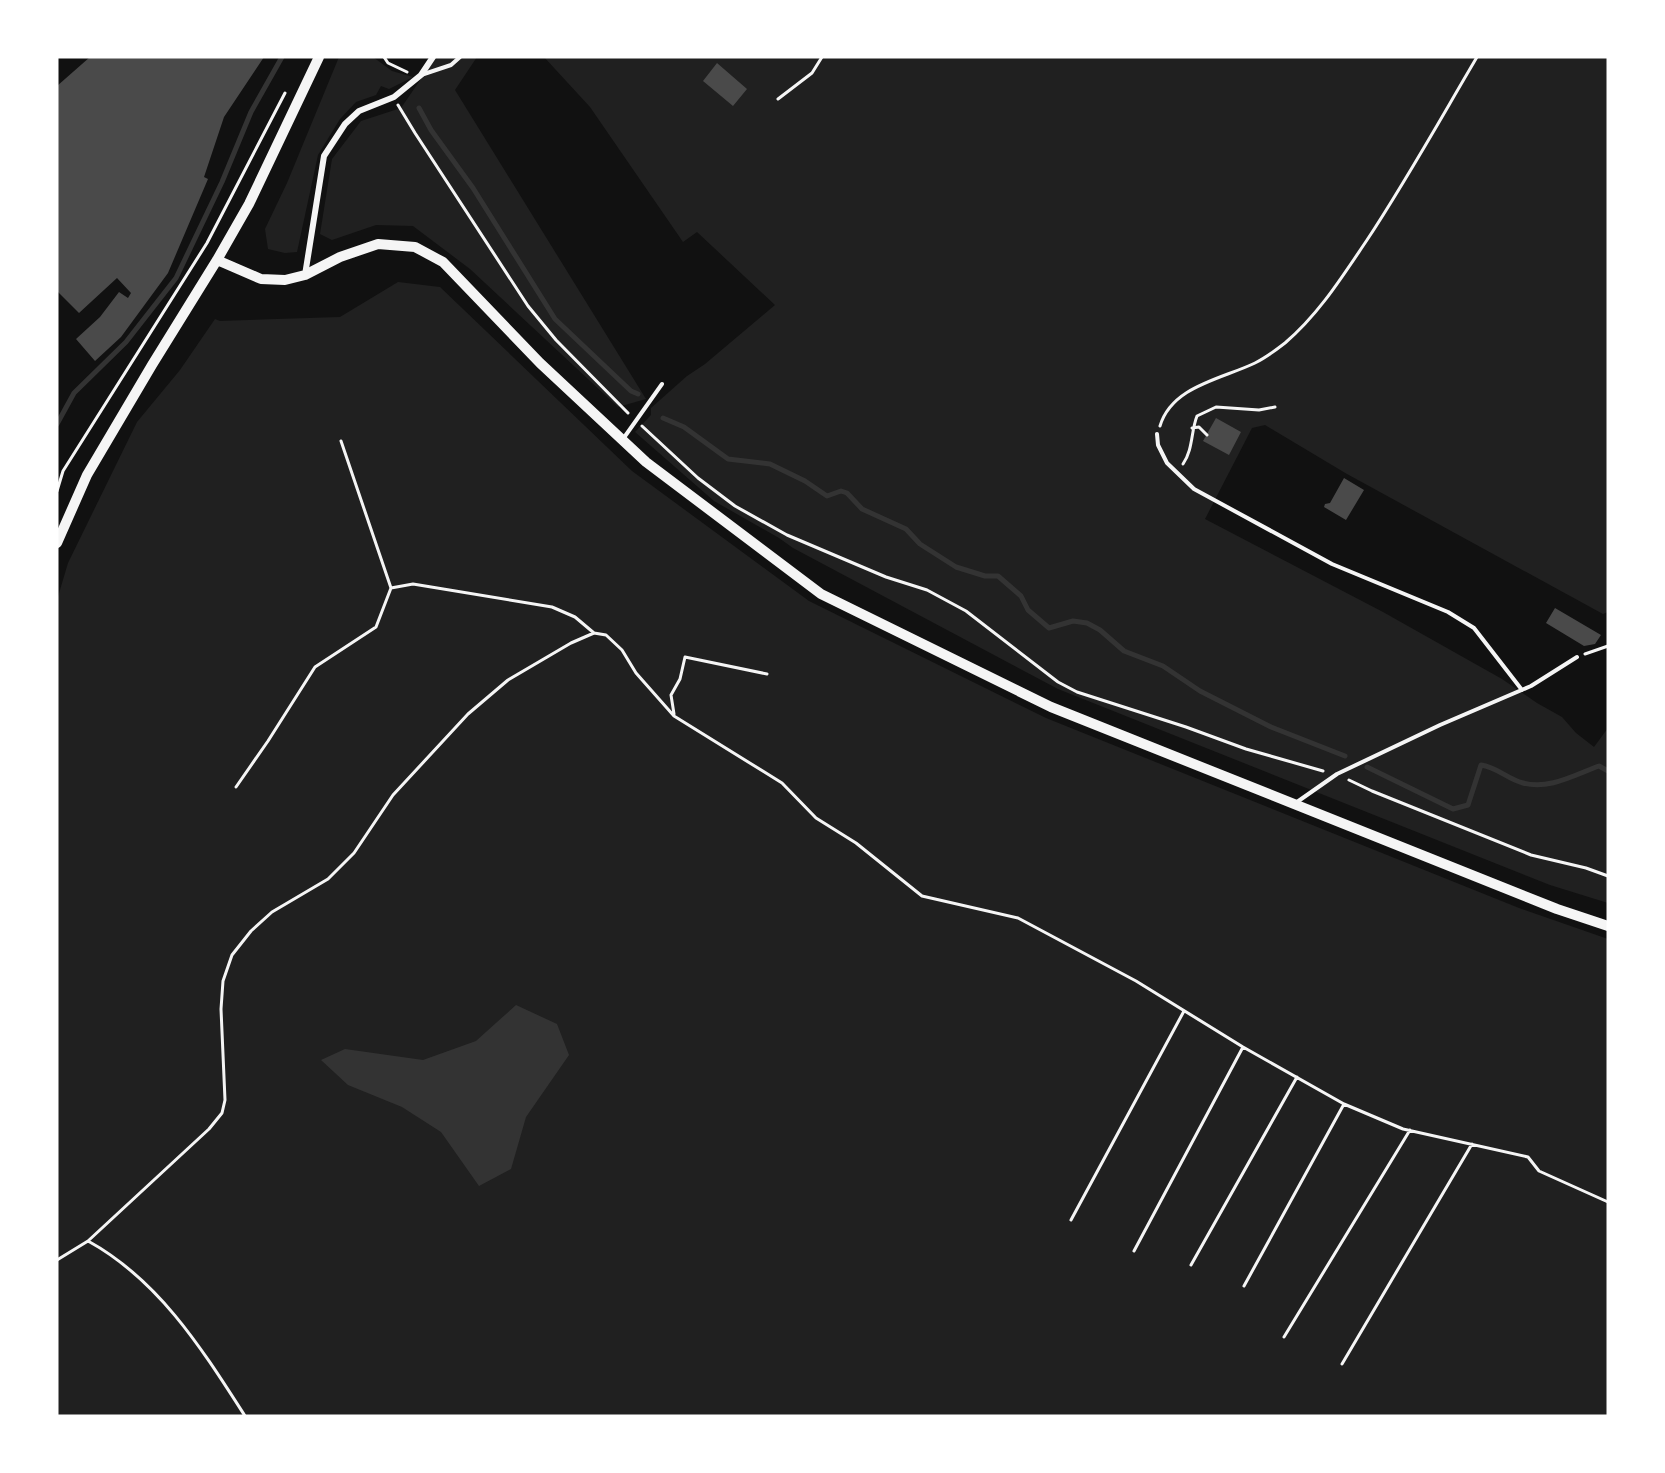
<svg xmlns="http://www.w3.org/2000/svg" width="1665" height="1473" font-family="Karla,sans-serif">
	<rect width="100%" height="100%" fill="#111"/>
	<path fill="#202020" d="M339,57H373L392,71L413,77L389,89L381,86L376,95L356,102L340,119L318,155L297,252L285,253L268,249L265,229L287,183Z
		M436,57H477L455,90L646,399L618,407L470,269L413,226L376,225L332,240L320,234L332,159L361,121L401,108Z
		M544,57H1608V612L1603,614L1347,474L1265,425L1252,428L1205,519L1383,612L1502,679L1537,703L1562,717L1576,733L1594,747L1608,728V903L1550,885L1058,689L793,548L779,538L714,501L635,432L651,415V408L687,376L705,364L775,305L697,232L683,242L590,107Z
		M398,282L440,287L632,471L809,601L1046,718L1519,908L1608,939V1416H57V600L68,563L137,422L180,370L215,319L220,321L340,317Z"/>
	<path fill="#333" d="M516,1005L557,1024L569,1055L526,1117L511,1169L479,1186L441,1132L402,1107L348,1085L321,1060L345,1049L423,1060L476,1041Z"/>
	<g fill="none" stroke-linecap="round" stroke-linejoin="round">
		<path stroke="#333" stroke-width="5" d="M419,108L431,130L473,188L555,319L631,391L638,394
			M663,418L684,427L728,459L770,464L805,481L827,496L841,491L847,493L862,509L906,529L920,544L956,567L985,576H998L1021,596L1028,610L1049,628L1073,621L1087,623L1100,630L1124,651L1163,666L1200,691L1271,727L1345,756
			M57,424L74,393L126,342L176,278L222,182L251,112L282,57
			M1367,767L1453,809L1468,805L1481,765C1497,767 1507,779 1523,783C1549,790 1574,775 1599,766L1608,771"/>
	</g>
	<path fill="#4a4a4a" d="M90,57H264L224,117L204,177L208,179L168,273L121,337L95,361L76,339L100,317L119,292L128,298L131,293L117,278L79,313L57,291V86Z
		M717,63L747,89L733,106L703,81Z
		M1216,418L1241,432L1229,455L1203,441Z
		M1344,478L1364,490L1346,520L1324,507L1325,504L1330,503Z
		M1555,608L1601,635L1595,644L1584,646L1546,623Z"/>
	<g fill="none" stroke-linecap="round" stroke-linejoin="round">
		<path stroke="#f5f5f5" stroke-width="3" d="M384,57L388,63L407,72
			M778,99L812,73L822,57
			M398,105L415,133L528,306L556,340L628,413
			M642,426L698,478L735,506L787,535L886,577L927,590L966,611L1058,682L1077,692L1186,727L1246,749L1323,771
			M1160,426C1172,386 1222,379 1255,363C1265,358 1276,350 1285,343C1319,314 1342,277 1367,240C1406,181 1441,118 1477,57
			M1192,428L1199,427L1207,435
			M341,441L391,588
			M1183,464C1193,450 1191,431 1197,416L1216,407L1259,410L1275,407
			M57,491L63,471L207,243L285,93
			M1585,654L1608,646
			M674,714L671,695L680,679L685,657L767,674
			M1349,780L1372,791L1531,855L1586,868L1608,876
			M236,787L268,741L315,667L376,627L391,588L413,584L552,607L575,617L594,633L606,635L622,650L636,673L674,716L782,783L816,818L856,843L922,896L1018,918L1136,981L1243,1047L1344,1104L1403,1129L1528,1157L1539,1171L1608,1202
			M1071,1220L1184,1011
			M88,1241L209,1129L222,1113L225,1100L221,1009L223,981L232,955L251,931L272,912L328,879L354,853L393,795L468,714L508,680L571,643L594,633
			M1134,1251L1243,1047
			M57,1260L88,1241C159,1280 202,1349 245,1416
			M1191,1265L1297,1077
			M1244,1286L1344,1104
			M1284,1337L1410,1130
			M1342,1364L1472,1144"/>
		<path stroke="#f5f5f5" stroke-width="4" d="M421,75L451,65L460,57
			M1157,434L1158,445L1167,463L1194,489L1332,564L1448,612L1474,628L1522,690
			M623,439L662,384
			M1297,802L1337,774L1440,725L1531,686L1577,657"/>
		<path stroke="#f5f5f5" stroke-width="6" d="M305,275L324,156L345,124L359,111L394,97L421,75L433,57"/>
		<path stroke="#f5f5f5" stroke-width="10" d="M217,260L261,279L285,280L305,275L340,257L378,244L415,247L443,262L540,363L646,462L821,594L1051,707L1557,909L1608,926
			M57,543L87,475L152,365L217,260L249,204L319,57"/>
	</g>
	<rect width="1665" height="1473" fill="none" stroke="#ffffff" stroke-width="117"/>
</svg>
